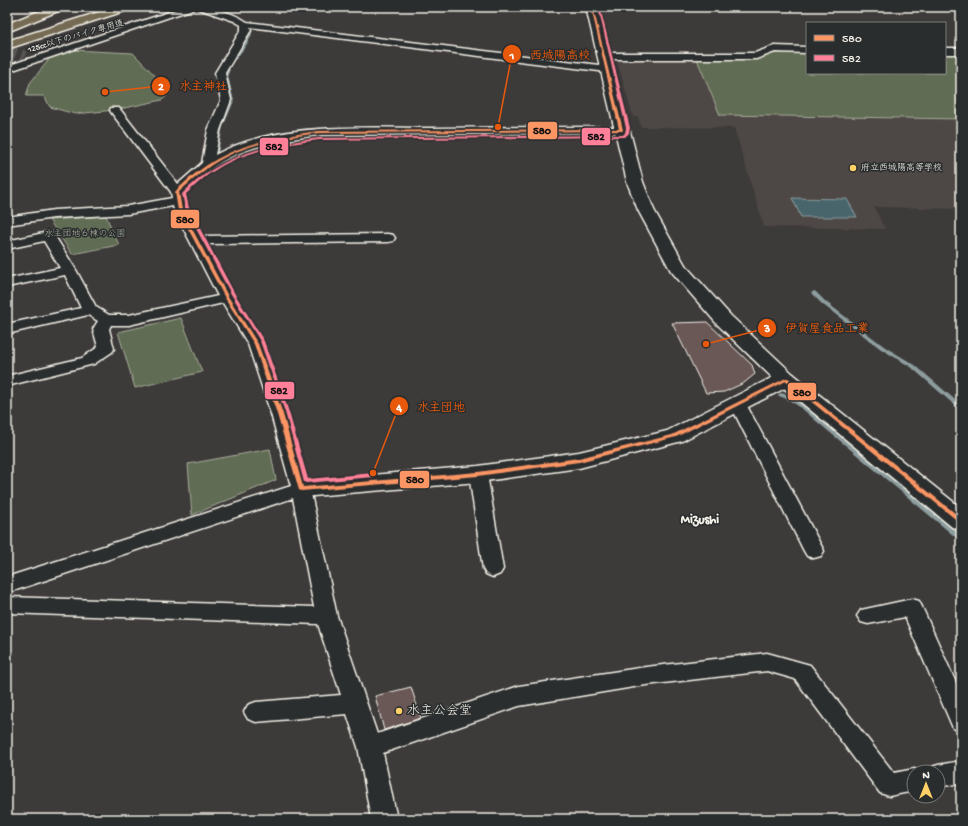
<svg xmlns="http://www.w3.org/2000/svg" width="968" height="826" font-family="'Gochi Hand','Klee One',sans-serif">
	<rect width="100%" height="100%" fill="#3d3a3a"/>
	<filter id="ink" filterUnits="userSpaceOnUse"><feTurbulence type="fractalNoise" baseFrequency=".025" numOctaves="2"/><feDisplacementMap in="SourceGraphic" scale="8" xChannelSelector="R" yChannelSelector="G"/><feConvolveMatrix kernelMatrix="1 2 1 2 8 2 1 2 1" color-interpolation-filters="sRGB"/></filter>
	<g filter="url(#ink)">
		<path fill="#4d4645" d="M961,52V209L874,207L885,229L764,227L734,128L641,127L638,117H633L616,57L757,58L807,73H945Z"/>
		<path fill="#606c53" stroke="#aaae9e" d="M72,50L133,53L171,92L162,100L115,110L75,114L50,107L44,96H26L30,83L47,62L49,58Z
			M776,50L807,51V73H945V52L961,53V119L720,115L696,57L757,58Z
			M106,216L119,245L72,254L49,220Z
			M181,318L202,372L135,388L118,332Z
			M270,449L276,480L192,515L188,464Z"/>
		<path fill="#48656c" stroke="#8d9d9e" d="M792,198L847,199L857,217H801Z"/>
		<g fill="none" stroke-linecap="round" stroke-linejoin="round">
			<path fill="#8d9d9e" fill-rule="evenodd" d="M250,21L252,22C256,36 244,48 236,59H234L233,58C241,47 252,36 248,22Z
				M228,68L230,69L228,75L234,101L223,127L220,141L218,155L216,156L214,155L216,141L219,127L230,101L224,75L226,69Z
				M814,291L816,292L826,302L885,347L915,365L961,405V410L959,409L911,367L881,349L822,304L811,293Z
				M781,393C797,397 808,406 819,418L961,534V541L959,540L815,420C804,410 794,401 779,396L778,395L779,394Z"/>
		</g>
		<path fill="#6a5856" stroke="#f4f1e8" d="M707,322L752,365L755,374L744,383L724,392L706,393L672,323Z
			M411,687L421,718L384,730L375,696Z"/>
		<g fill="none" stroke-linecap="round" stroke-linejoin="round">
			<path stroke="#585554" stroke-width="10" stroke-dasharray="10 5" stroke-linecap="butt" d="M7,50L25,56"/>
			<defs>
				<path id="minor" d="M184,7C207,7 228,9 247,22L607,66L612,69L607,72L250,27L251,30L225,73L231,100L220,130L215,155C275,121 366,128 433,128C496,127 558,127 621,127L627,130L621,133L319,135C263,143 224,150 183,193L186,210L201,236L388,234L393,235L395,238L393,241L388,242L205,244L234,298L264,344L289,414L310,489L337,616L377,734L519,686L646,667L767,653L810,665L894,773L914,769L922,772H914V791L889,796L880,793L795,679L767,671L646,685L519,706L383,753L397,819H371L358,747L347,714L256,722L248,719L244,712L248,705L256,702L341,695L318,624L7,613V597L314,607L293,498L7,593V577L291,486L271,414L248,344L223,303L129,325H111L109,329L114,349L112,352L94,364L7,386V376L82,358L98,347L93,329L98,321L88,315L7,334V324L81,308L65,275L7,287V279L60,268L44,241L7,249V241L48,232L53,233L76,270L96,307L109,315H129L218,296L174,210L173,206L128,214L54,218L7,225V217L54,210L128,206L172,198L171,192L111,112L110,110L111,108H119L178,184L202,163L208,130L221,100L215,73L241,30V25L234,21L196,8L7,72V66Z
					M774,46L807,47V53L775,52L756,59H603L598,56L603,53H755Z
					M945,48H961V54H945Z
					M738,399L744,400L746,404L824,551L821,556L814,558L807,556L804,551L730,404L732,400Z
					M478,468L484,470L487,474L503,569L500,574L493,577L486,574L483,569L469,474L472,470Z
					M912,599L919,601L922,607L961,694V731L953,728L905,617L868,624L861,622L857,616L861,610Z
					M961,761V783L938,787V772H928L929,768L938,765Z"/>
				<path id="tertiary" d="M786,373L793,374L797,379L793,384L682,441L579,468L478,482L301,497L293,495L289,489L293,483L301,481L478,466L579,452L667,431L779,374Z"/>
				<path id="secondary" d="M586,7H598L643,182L654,210L685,265L731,316L793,374L961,508V530L952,527L779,384L717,324L671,271L638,210L627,182Z"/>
				<path id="motorway" d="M49,7H65L63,9L7,32V24Z
					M115,7H133L131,9L7,49V41Z"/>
			</defs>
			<use href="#minor" stroke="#f4f1e8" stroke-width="3"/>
			<use href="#tertiary" stroke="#f4f1e8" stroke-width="3"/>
			<use href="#secondary" stroke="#f4f1e8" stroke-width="3"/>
			<use href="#motorway" stroke="#f4f1e8" stroke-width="3"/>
			<use href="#minor" fill="#2a2d2e" fill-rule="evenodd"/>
			<use href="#tertiary" fill="#2a2d2e" fill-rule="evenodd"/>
			<use href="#secondary" fill="#2a2d2e" fill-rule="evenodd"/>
			<use href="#motorway" fill="#756b52" fill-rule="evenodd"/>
			<defs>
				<path id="bus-1" d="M591,7H593L623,130L622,131L319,133C281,138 242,144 210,166C199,174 189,183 179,192L182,210L229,298L258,344L283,414L303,487L478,472L579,458L672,435L786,378H788L961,518V523L959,522L786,381L676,437L579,462L478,476L301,491L299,490L277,414L254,344L225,298L178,210L175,192C217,148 261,139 319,131L619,129Z"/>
				<path id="bus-2" d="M598,7H600L630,128L629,133L625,137L319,140C283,145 248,150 217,169C205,176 196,185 186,194L189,208L235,294L264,341L289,412L308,479L373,473L376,475L373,477L306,483L304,482L285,412L260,341L231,294L185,208L182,194C221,154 266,145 319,138L623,135L625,133L626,128Z"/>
			</defs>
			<use href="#bus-1" stroke="#2a2d2e" stroke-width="3"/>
			<use href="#bus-2" stroke="#2a2d2e" stroke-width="3"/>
			<use href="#bus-1" fill="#fb9564" fill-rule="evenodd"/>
			<use href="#bus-2" fill="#ff8098" fill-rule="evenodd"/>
		</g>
	</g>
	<g fill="#ffd166" stroke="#2a2d2e" stroke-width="1.5">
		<circle cx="853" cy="168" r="4"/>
		<circle cx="399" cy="711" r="4"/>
	</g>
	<g text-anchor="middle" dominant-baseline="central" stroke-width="3" stroke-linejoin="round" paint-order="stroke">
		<g font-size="9" fill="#f4f1e8" stroke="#2a2d2e">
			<text transform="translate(76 37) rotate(-16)">125cc以下のバイク専用道</text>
		</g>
		<g font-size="9" fill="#f4f1e8" stroke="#2a2d2e" text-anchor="start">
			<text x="861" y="168">府立西城陽高等学校</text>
		</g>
		<g font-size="9" fill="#b1b5a5" stroke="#2a2d2e">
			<text x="85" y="234">水主団地６棟の公園</text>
		</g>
		<g font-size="13" font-weight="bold" fill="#f4f1e8" stroke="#2a2d2e">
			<text x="700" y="520">Mizushi</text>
		</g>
		<g font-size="13" fill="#f4f1e8" stroke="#2a2d2e" text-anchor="start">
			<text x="407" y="711">水主公会堂</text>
		</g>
	</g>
	<path fill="none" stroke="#e8590c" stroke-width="1.5" d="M498 127L512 54M105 92L161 86M706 344L767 328M373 473L399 406"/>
	<g fill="#e8590c" stroke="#2a2d2e" stroke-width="1.5">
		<circle cx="498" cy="127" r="4"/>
		<circle cx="105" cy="92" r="4"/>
		<circle cx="706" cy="344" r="4"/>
		<circle cx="373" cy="473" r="4"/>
		<circle cx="512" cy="54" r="10"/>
		<circle cx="161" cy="86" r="10"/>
		<circle cx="767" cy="328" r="10"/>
		<circle cx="399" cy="406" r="10"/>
	</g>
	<g font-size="12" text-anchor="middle" font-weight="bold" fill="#fff">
		<text x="512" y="59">1</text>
		<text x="161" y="90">2</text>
		<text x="767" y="332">3</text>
		<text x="399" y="411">4</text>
	</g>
	<g font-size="12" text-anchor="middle" font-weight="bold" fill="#e8590c" stroke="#2a2d2e" stroke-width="3" stroke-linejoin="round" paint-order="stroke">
		<text x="560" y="59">西城陽高校</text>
		<text x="203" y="90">水主神社</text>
		<text x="827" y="332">伊賀屋食品工業</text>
		<text x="441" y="411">水主団地</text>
	</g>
	<g stroke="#2a2d2e" stroke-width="1.5">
		<rect x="527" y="121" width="31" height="19" rx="4" fill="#fb9564"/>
		<rect x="581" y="127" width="30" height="19" rx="4" fill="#ff8098"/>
		<rect x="259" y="137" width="30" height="19" rx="4" fill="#ff8098"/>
		<rect x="170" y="209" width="30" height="20" rx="4" fill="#fb9564"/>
		<rect x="264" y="381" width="31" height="19" rx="4" fill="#ff8098"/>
		<rect x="787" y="382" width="30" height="19" rx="4" fill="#fb9564"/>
		<rect x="399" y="470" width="31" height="19" rx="4" fill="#fb9564"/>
	</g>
	<g font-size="11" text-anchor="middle" font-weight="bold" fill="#111">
		<text x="542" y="134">580</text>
		<text x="596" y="140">582</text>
		<text x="274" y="150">582</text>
		<text x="185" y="223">580</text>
		<text x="279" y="394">582</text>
		<text x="802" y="396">580</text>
		<text x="415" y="483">580</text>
	</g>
	<rect width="968" height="826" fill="none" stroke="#2a2d2e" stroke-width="24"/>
	<rect x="12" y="12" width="944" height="802" fill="none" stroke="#f4f1e8" stroke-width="1.5" filter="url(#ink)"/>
	<rect x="806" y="22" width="140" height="52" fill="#2a2d2e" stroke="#7b7b78"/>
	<rect x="814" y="35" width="20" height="6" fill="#fb9564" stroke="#7b7b78"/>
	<text x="842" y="42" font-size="12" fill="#f4f1e8">580</text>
	<rect x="814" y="55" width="20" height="6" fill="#ff8098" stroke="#7b7b78"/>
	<text x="842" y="62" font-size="12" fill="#f4f1e8">582</text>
	<g transform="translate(926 784)"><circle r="19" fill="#2a2d2e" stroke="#7b7b78"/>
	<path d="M0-3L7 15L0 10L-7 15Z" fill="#ffd166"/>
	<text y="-6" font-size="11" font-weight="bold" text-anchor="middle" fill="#f4f1e8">N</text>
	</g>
</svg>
